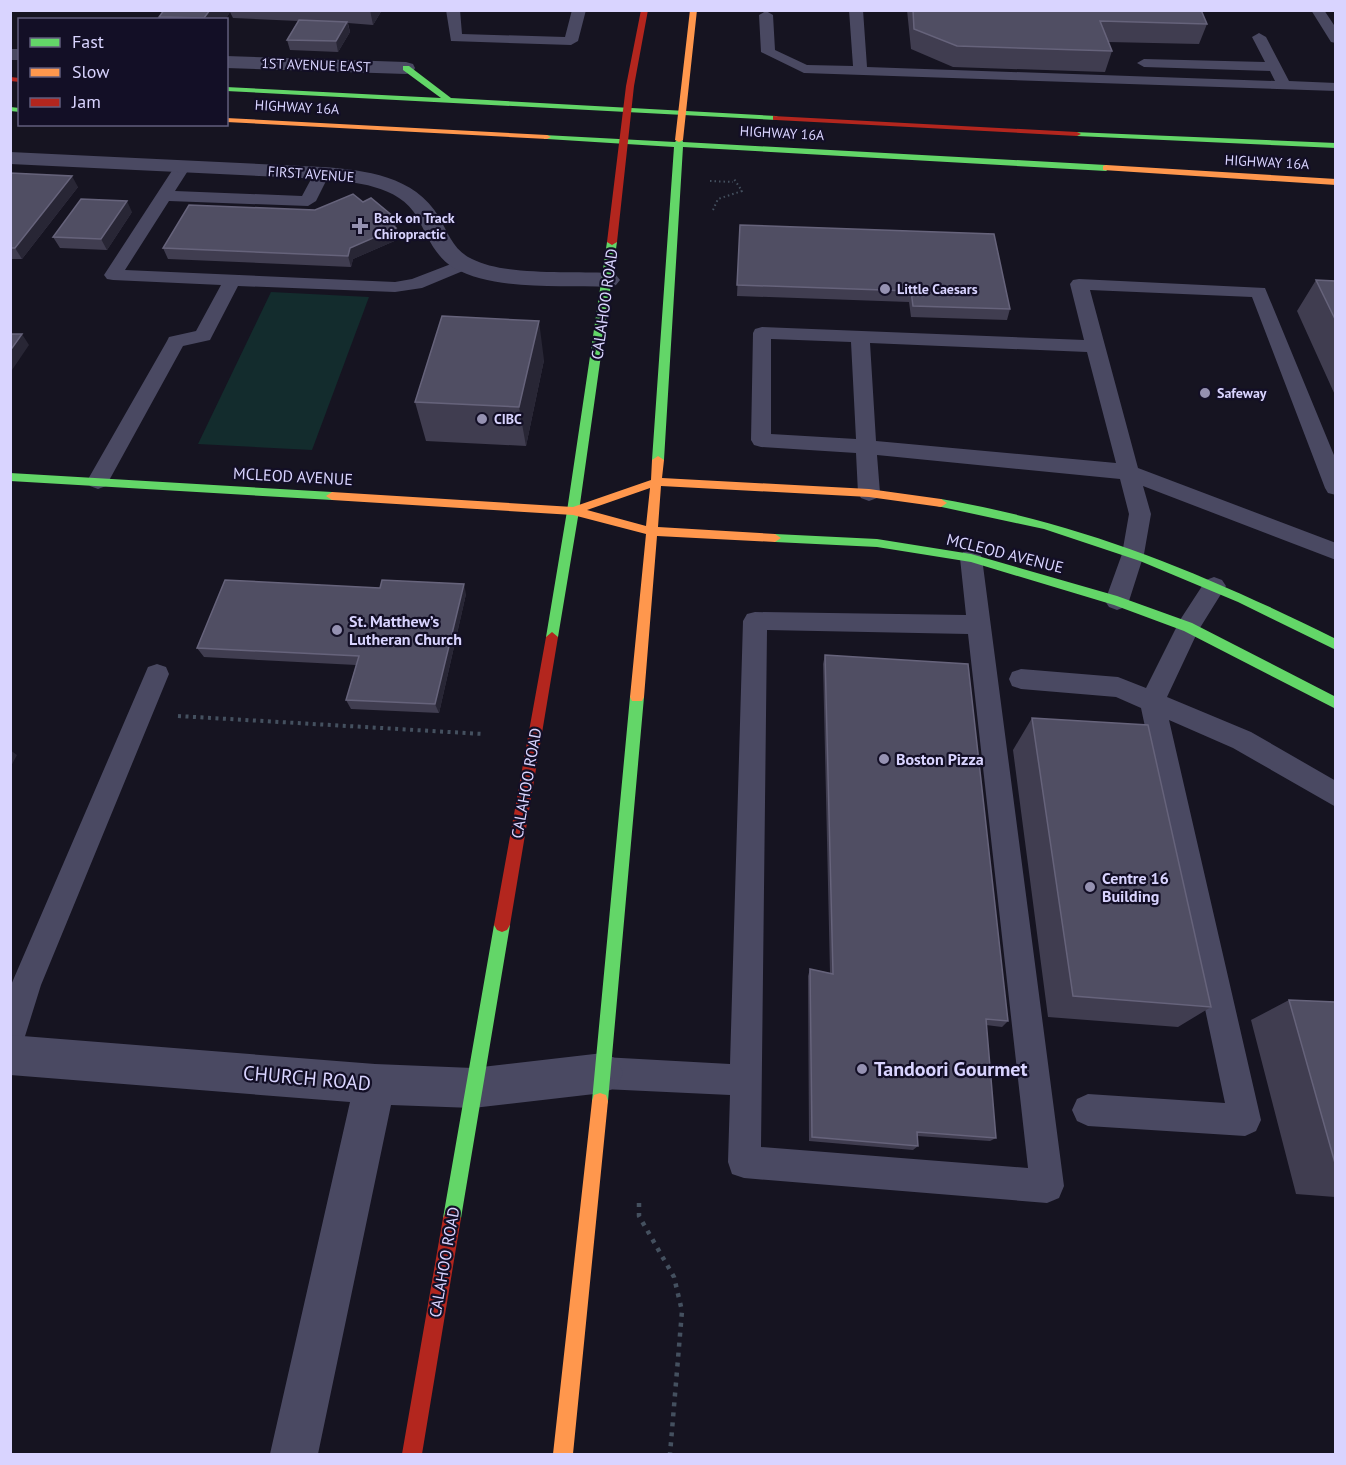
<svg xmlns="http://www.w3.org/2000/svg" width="1346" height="1465" font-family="'PT Sans',sans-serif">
	<rect width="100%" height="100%" fill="#161421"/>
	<path fill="#132c2d" d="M271,292L369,297L312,450L198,444Z"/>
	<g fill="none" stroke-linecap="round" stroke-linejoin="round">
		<path stroke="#44505f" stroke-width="2" stroke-dasharray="1.5 3" stroke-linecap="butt" d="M710,181L733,182
			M713,210L718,199L742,191L734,179"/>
		<path stroke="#44505f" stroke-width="4" stroke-dasharray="3 4.5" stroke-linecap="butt" d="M178,716L483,734"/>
		<path stroke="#44505f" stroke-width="4.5" stroke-dasharray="4 6" stroke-linecap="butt" d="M639,1203V1216L674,1277L682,1311L670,1454"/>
		<path fill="#4a4962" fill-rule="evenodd" d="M446,10H460L462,34L565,37L572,10H586L578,41L571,45L451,41Z
			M849,10H863L867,67L1275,81L1270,71L1144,67L1137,63L1144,59L1265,62L1252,37L1259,33L1266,37L1289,81L1336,83V91L804,73L761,52L759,15L766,11L773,15L775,50L807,65L853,66Z
			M1311,10H1324L1336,28V43L1331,42Z
			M183,161L191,166L175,191L302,196L316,170H328L330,173L316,201L308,206L169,201L125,270L395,282L412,279L464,259L470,260L473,264L470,268L422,288L395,292L238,286L210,340L183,346L106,486L98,489L90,486L87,481L167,341L169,337L196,331L221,285L113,280L107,279L104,275L177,163Z
			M1079,279L1265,288L1336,460V495L1328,493L1325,488L1252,297L1090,290L1138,468L1336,543V560L1143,486L1151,514L1144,554L1129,601L1125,607L1117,610L1109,607L1105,601L1122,554L1129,514L1120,479L877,455L880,493L877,498L869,501L861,498L858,493L856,453L761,447L754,445L751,440L753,333L755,329L762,327L1084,340L1070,284L1073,280ZM771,339L851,342L856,439L771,434ZM870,343L1087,352L1116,463L876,441Z
			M971,550L979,552L982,558L1064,1186L1059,1198L1047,1203L744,1178L732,1174L728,1162L730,1095L603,1089L592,1084L587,1073L592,1062L603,1057L730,1064L743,621L747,614L755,612L966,615L960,558L963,552ZM767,630L968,634L1028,1168L761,1147Z
			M1214,577L1222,580L1226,586L1198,631L1167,697L1251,732L1336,781V807L1233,748L1169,720L1261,1120L1256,1131L1245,1136L1088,1126L1077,1121L1072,1110L1077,1099L1088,1094L1225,1103L1141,708L1116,697L1021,689L1012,686L1009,679L1012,672L1021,669L1118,677L1146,688L1180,620L1206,580Z
			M157,664L166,667L169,674L41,985L21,1049L10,1053L11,985L145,674L148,667Z"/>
		<path fill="#4a4962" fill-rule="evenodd" d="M10,49H20V60H10Z
			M226,56L406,62L413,64L415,68L413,72L406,74L226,68Z
			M10,152L322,167C365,170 415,176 439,217C448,233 454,251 472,259C505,276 570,271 608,273L616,275L620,280L616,285L608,287C563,285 494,291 454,268C435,257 427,235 417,217C399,185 354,182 322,179L10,164Z
			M10,1035L375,1064L473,1068L603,1053L617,1059L623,1073L617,1087L603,1093L473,1108L391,1105L318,1454H270L350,1102L10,1075Z"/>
		<path fill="#63d668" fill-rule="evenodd" d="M403,66H409L451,98L776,116L780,118L776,120L226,91V87L441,98L403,70Z
			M10,107L20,108V112L10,111Z
			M1074,132L1336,143V148L1077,136L1073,134Z
			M544,135L675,142L679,138H682L683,142L1106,165L1110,168L1106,171L683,147L664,460L658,464L652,460L674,147L547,139H544Z
			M612,239L617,242L579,511L558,637L552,642L546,637L567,511L607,242Z
			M10,473L332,492L338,496L332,500L10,481Z
			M941,499C1086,524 1205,574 1336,639V650L1238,602L1140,561L1044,529L937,506V500Z
			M775,534L877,539L971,554L1117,596L1192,623L1336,697V709L1184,631L1114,605L971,562L877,547L775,542L769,538Z
			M637,692L642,693L644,697L608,1101L606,1107L600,1109L594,1107L592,1101L630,697L632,693Z
			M502,918L507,920L510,925L461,1218L458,1224L452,1227L446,1224L443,1218L494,925L497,920Z"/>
		<path fill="#ff974d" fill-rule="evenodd" d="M690,10H697L683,140L679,142L675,140Z
			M226,118L547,135L551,137L547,139L226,122Z
			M1106,165L1336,179V185L1103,170V166Z
			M658,456L664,460L662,478L869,489L941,499L947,503L941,507L869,497L661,486L658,527L775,534L781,538L775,542L657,536L644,697L642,701H632L630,697L646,534L573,515L332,500L326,496L332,492L573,507L651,480L652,460ZM650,488L646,526L587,510Z
			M600,1093L606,1095L608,1101L573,1454H553L592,1101L594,1095Z"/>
		<path fill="#b3261e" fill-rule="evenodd" d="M641,10H648L634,86L617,242L612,245L607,242L626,86Z
			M10,77L20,78V82L10,81Z
			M773,116L1077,132L1081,134L1077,136L776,120H773Z
			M552,632L558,637L510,925L507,930L502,932L497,930L494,925L546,637Z
			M452,1209L458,1212L461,1218L422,1454H402L443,1218L446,1212Z"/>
	</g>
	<path fill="#403d50" d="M164,10H382L373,25L348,23L350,32L338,52L290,50L287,40L298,21L233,18L230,12L225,20H160L159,17Z
		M907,10H1201L1207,24L1199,44L1108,42L1112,51L1105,72L953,67L911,49Z
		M10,173L78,187L22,259H10Z
		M132,212L107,250L60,248L53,237Z
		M740,225L1010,309L1007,320L911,317L909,302L737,296Z
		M396,228L399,239L353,259L351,267L168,259L163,248Z
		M1316,280L1335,281V395L1297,311Z
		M544,360L526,446L426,441L415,402Z
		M466,594L439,713L351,709L346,700L356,665L204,657L197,648Z
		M825,655L1008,1021L1002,1027L986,1025L996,1138L990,1141L917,1136L918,1146L913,1150L809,1141L808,976L810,969L830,973L823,664Z
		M1032,718L1211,1007L1178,1027L1048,1017L1013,750Z
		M1289,1000L1335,1002V1197L1296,1194L1251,1020Z"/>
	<path fill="#282635" d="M210,10H230V12L225,20H204V18Z
		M370,10H382L373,25Z
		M347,22L350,32L338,52L336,41Z
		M72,176L78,187L22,259L15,248Z
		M127,201L132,212L107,250L101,239Z
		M394,217L399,239L353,259L351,267L348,256L350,248L387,220Z
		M539,321L544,360L526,446L519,407Z
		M22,334L29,345L10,373V351Z
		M464,584L466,594L439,713L435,704Z
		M10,750L17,755L10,768Z"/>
	<path fill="#504e63" stroke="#66637b" stroke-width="1.5" d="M164,10H210L204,18L159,17Z
		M913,10H1201L1207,24L1100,21L1112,51L957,46L914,29Z
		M299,20L347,22L336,41L287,40Z
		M10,173L72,176L15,248H10Z
		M353,194L363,202L371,198L394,217L387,220L396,228L350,248L348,256L163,248L189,205L315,210Z
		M81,199L127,201L101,239L53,237Z
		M740,225L994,234L1010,309L913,306L911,291L737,285Z
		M1316,280L1335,281V319Z
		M442,316L539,321L519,407L415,402Z
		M10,334H22L10,351Z
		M225,580L380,588L382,580L464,584L435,704L346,700L359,656L197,648Z
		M825,655L968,664L1008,1021L986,1019L996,1138L917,1132L918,1146L812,1137L810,969L833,974Z
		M1032,718L1148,725L1211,1007L1073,996Z
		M1289,1000L1335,1002V1163Z"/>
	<g fill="#9591b1" stroke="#130f26" stroke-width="2">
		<path d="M357 217h6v6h6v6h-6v6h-6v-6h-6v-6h6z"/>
		<circle cx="885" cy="289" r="6"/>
		<circle cx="1205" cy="393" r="6"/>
		<circle cx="482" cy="419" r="6"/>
		<circle cx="337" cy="630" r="6"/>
		<circle cx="884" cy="759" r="6"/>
		<circle cx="1090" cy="887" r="6"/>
		<circle cx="862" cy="1069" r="6"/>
	</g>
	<g text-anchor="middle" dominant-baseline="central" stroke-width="4.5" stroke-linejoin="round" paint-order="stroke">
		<g font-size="14" fill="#d9d4ff" stroke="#130f26">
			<text transform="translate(316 65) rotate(2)">1ST AVENUE EAST</text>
			<text transform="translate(297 107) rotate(3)">HIGHWAY 16A</text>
			<text transform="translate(782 133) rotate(3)">HIGHWAY 16A</text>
			<text transform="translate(1267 162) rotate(3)">HIGHWAY 16A</text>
			<text transform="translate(311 174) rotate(4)">FIRST AVENUE</text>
		</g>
		<g font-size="14" font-weight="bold" fill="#d9d4ff" stroke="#130f26" text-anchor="start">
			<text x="374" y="218">Back on Track<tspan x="374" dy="16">Chiropractic</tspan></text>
			<text x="897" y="289">Little Caesars</text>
			<text x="1217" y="393">Safeway</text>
			<text x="494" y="419">CIBC</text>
		</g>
		<g font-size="16" fill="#d9d4ff" stroke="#130f26">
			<text transform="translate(604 304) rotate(-82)">CALAHOO ROAD</text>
			<text transform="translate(293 476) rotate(3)">MCLEOD AVENUE</text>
			<text transform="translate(1005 553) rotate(14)">MCLEOD AVENUE</text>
			<text transform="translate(526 783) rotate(-80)">CALAHOO ROAD</text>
			<text transform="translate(444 1262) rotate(-80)">CALAHOO ROAD</text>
		</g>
		<g font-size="16" font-weight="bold" fill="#d9d4ff" stroke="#130f26" text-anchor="start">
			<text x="349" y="621">St. Matthew’s<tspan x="349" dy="18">Lutheran Church</tspan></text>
			<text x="896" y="759">Boston Pizza</text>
			<text x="1102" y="878">Centre 16<tspan x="1102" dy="18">Building</tspan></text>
		</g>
		<g font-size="20" font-weight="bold" fill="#d9d4ff" stroke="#130f26" text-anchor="start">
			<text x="874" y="1069">Tandoori Gourmet</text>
		</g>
		<g font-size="20" fill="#d9d4ff" stroke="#130f26">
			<text transform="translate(307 1078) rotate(5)">CHURCH ROAD</text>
		</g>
	</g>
	<rect width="1346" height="1465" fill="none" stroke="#d9d4ff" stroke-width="24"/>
	<rect x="18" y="18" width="210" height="108" fill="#130f26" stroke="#625e7d" stroke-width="1.5"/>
	<rect x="30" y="38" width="30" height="9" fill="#63d668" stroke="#625e7d" stroke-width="1.5"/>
	<text x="72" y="48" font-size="18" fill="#d9d4ff">Fast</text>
	<rect x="30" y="68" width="30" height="9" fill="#ff974d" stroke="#625e7d" stroke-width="1.5"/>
	<text x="72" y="78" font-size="18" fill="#d9d4ff">Slow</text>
	<rect x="30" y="98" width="30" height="9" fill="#b3261e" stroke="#625e7d" stroke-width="1.5"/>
	<text x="72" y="108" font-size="18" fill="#d9d4ff">Jam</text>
</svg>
